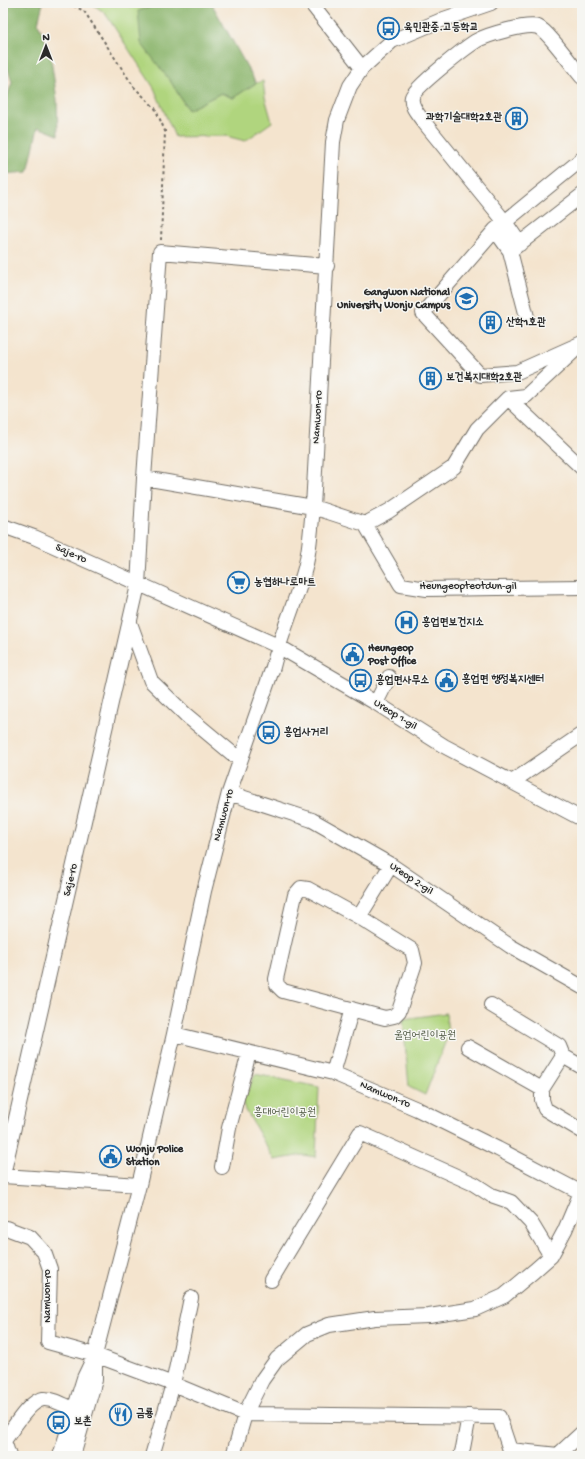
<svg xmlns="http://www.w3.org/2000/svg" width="585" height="1459" font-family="'Gochi Hand','Poor Story',sans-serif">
	<rect width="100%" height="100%" fill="#f6f6f2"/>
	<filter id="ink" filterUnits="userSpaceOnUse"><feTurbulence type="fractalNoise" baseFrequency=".025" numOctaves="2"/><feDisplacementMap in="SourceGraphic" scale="8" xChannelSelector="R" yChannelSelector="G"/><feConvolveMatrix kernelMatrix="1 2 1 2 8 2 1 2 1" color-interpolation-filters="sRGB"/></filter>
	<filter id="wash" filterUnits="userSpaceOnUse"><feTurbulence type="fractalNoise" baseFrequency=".012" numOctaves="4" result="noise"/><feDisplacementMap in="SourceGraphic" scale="16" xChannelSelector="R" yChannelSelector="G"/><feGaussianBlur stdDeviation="0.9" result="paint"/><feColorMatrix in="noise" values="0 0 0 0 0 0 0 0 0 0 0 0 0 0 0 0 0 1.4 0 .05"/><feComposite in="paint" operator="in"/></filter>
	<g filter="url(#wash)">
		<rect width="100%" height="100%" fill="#f4e4ce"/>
		<path fill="#b0d57e" stroke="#6e8054" d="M91,3H150L157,6L139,11L171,82L188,110L221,93L233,98L256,83L263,81L265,97L272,122L245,141L226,136L175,137L154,88L105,13Z
			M446,1013L448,1035L425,1095L409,1087L403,1019Z
			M255,1074L319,1087L316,1157L303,1155L274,1160L242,1103Z"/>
		<path fill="#8cb66d" stroke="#5c704c" d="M3,3H43L38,23L50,52L57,100L58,135L38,127L28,172L3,174V102L6,100L12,82L3,54Z
			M164,3H213V6L256,83L233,98L221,93L188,110L171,82L141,43L138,11Z"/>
	</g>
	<g filter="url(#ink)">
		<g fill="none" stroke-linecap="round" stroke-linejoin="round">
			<defs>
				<path id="minor" d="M311,3L362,68
					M582,159L495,230L423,313L480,375L517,372L582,343
					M495,230L510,251L527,317
					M520,244L505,222L423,121C418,114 410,106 412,97C415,87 465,48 476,41C486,35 527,23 538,27C548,31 573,67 582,77
					M514,248L582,195
					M508,398L582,468
					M508,398L526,396L574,351
					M144,478L160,252L327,266
					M365,524L401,585L427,589L582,587
					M3,526L34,537L278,646L376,703L444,746L582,819
					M130,623L151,681L186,715L240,760
					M376,703L389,677
					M512,782L582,734
					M229,793L312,820L391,865L510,946L582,987
					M301,888L308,889L359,917L412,950L415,963L399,1011L394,1016L385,1018L283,991L277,985L276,979L295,895Z
					M359,917L391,865
					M491,1005L559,1046L563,1056L582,1067
					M174,1034L333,1073L417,1109L498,1149L582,1193
					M468,1047L542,1089
					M563,1056L542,1089V1100L545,1109L582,1131
					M333,1073L352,1009
					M222,1167L229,1128L249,1053
					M3,1175L138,585L144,478L313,507L365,524L389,511L454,467L477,429L508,398
					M3,1176L139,1185
					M3,1229L6,1228L30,1237L44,1252L50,1269L48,1342L95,1355L173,1384L245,1414L499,1417L510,1450L558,1455L582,1433
					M271,1280L360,1133L474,1184L491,1195L511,1202L531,1223L551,1256
					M4,1441L9,1456
					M3,1442C12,1431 28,1401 43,1399C53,1398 66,1406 75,1410
					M60,1456L84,1378L95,1355L139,1185L174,1034L204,891L229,793L273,667C281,633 296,602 305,568C310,549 311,527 313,507L333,142L337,120L350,86L362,68L392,41L444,19L491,3
					M73,1456L95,1380V1360
					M152,1456L173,1384L191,1298
					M233,1456L245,1414L262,1380L277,1359L307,1334L329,1325L375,1318L429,1316L475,1309L504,1296L534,1271L551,1256L565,1230L582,1190
					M461,1456L463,1448L469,1416"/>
			</defs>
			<use href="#minor" stroke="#716c64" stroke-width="16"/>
			<path stroke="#716c64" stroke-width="2" stroke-dasharray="3 3" stroke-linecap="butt" d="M68,3L84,11L134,87L155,108L165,131L161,240"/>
			<use href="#minor" stroke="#fff" stroke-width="14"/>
		</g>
	</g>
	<defs>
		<symbol id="bus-ring" viewBox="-11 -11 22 22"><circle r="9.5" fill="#f6f6f2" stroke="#1f6fb2" stroke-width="1.5"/><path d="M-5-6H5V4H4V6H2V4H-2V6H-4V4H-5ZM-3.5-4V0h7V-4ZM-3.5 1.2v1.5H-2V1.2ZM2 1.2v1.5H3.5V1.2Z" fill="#1f6fb2"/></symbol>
		<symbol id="building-ring" viewBox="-11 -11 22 22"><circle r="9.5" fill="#f6f6f2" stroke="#1f6fb2" stroke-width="1.5"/><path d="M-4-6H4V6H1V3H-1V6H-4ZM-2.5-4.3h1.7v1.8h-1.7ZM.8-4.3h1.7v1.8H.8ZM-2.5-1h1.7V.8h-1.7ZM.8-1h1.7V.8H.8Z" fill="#1f6fb2"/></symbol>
		<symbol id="university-ring" viewBox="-11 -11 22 22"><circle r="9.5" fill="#f6f6f2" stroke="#1f6fb2" stroke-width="1.5"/><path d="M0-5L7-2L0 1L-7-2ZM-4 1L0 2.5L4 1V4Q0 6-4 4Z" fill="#1f6fb2"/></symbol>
		<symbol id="supermarket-ring" viewBox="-11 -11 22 22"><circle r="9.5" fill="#f6f6f2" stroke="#1f6fb2" stroke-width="1.5"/><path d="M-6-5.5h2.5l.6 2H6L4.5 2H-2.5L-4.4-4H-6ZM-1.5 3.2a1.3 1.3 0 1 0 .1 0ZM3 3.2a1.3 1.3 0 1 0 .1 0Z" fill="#1f6fb2"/></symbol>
		<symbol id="hospital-ring" viewBox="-11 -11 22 22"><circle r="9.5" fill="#f6f6f2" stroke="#1f6fb2" stroke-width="1.5"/><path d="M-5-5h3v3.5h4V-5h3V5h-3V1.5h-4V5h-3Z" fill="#1f6fb2"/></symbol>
		<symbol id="civic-ring" viewBox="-11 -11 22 22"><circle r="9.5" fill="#f6f6f2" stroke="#1f6fb2" stroke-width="1.5"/><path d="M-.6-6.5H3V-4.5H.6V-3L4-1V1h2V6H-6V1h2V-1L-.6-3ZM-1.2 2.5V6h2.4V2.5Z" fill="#1f6fb2"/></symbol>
		<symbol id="restaurant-ring" viewBox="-11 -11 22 22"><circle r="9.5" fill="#f6f6f2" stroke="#1f6fb2" stroke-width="1.5"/><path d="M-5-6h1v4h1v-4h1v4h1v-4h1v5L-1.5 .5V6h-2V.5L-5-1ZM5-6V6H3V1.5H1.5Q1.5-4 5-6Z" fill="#1f6fb2"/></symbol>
	</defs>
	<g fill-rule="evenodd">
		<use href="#bus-ring" x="376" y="16" width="25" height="25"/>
		<use href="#building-ring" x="504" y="106" width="25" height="25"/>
		<use href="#university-ring" x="454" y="286" width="25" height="25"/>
		<use href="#building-ring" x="478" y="310" width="25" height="25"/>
		<use href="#building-ring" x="418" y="366" width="25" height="25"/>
		<use href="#supermarket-ring" x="226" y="570" width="25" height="25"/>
		<use href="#hospital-ring" x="394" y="610" width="25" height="25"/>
		<use href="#civic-ring" x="340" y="642" width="25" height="25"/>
		<use href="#civic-ring" x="434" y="668" width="25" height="25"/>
		<use href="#bus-ring" x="348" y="668" width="25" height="25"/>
		<use href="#bus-ring" x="256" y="720" width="25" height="25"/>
		<use href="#civic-ring" x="98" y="1144" width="25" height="25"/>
		<use href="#restaurant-ring" x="108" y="1402" width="25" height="25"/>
		<use href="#bus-ring" x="46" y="1410" width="25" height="25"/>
	</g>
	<g text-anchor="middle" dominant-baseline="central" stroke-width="3" stroke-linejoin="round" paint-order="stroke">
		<g font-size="11" font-weight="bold" fill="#2b2b2b" stroke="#f6f6f2" text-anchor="start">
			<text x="404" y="28">육민관중.고등학교</text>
			<text x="502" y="118" text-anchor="end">과학기술대학2호관</text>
			<text x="450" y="293" text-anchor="end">Gangwon National<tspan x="450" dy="13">University Wonju Campus</tspan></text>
			<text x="506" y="323">산학1호관</text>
			<text x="446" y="378">보건복지대학2호관</text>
			<text x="254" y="583">농협하나로마트</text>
			<text x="422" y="623">흥업면보건지소</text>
			<text x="368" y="649">Heungeop<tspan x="368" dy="13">Post Office</tspan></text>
			<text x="462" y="680">흥업면 행정복지센터</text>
			<text x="376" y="681">흥업면사무소</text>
			<text x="284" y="733">흥업사거리</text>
			<text x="126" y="1150">Wonju Police<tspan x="126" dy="13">Station</tspan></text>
			<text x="136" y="1414">금룡</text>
			<text x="74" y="1422">보촌</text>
		</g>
		<g font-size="11" fill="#2b2b2b" stroke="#f6f6f2">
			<text transform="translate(318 417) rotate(-87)">Namwon-ro</text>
			<text transform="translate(71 554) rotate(24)">Saje-ro</text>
			<text x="468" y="587">Heungeopteotdun-gil</text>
			<text transform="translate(395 715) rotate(32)">Ureop 1-gil</text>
			<text transform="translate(224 815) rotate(-75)">Namwon-ro</text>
			<text transform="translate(411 879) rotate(34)">Ureop 2-gil</text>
			<text transform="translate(71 880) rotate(-77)">Saje-ro</text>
			<text transform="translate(385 1095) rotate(23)">Namwon-ro</text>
			<text transform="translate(48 1296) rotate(-90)">Namwon-ro</text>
		</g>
		<g font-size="11" fill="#4c5640" stroke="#f6f6f2">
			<text x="425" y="1036">울업어린이공원</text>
			<text x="285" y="1113">흥대어린이공원</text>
		</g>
	</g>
	<rect width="585" height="1459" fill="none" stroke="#f6f6f2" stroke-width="16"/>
	<g transform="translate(46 46)" stroke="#f6f6f2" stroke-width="3" paint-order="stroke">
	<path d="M0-3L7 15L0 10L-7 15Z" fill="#2b2b2b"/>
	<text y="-6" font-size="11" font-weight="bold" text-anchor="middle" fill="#2b2b2b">N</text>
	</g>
</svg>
